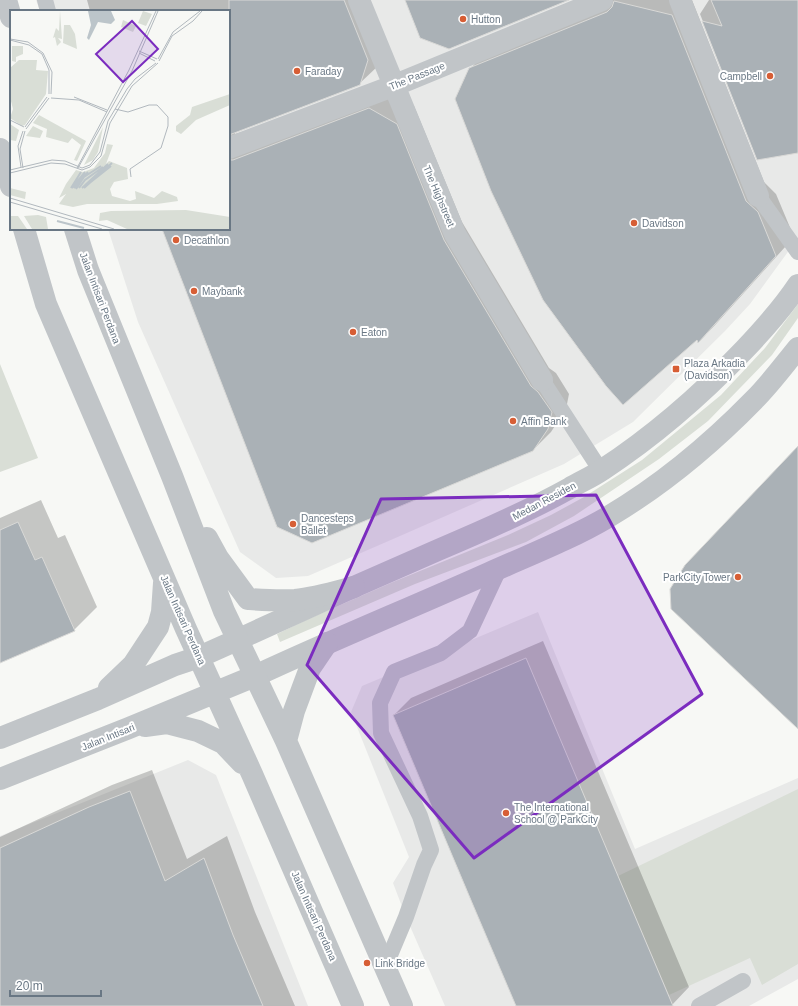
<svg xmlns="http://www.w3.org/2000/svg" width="798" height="1006" font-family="Helvetica,sans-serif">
	<rect width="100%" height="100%" fill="#f7f8f5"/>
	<path fill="#e8e9e8" d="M36,0H798V238L750,304L725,331L633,422L564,464L400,536L308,576L276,578L240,552L138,322L108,229H229V11H40Z
		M538,612L635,849L798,778V979L749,1006H445L406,917L393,883L409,857L351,712L362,686Z
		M188,760L216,775L308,1006H0V836Z"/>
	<path fill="#d9ded6" d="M798,304V318L772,355L708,421L659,459L574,516L526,542L415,584L280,642L277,634L306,620L393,582L508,535L551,515L584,497L642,460L721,395L765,348Z
		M0,364L38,458L0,472Z
		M798,789V964L762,985L750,958L669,995L618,876Z"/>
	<path fill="#0003" d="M87,0H369L378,66L359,84L235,131V134L388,91L414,106L462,222L549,368L556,373L569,394L566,409L551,432L533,450L163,229H229V11H90Z
		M611,0H692L764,182L776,194L794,237L716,324L699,342L470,69L488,50Z
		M709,0H798V152L758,159L700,14Z
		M41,500L58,538L65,535L97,607L74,630L0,662V518Z
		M543,641L689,987L672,1005L669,1006H517L394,715L411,698Z
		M152,770L187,859L227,836L255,912L295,1006H0V837L112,785Z"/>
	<path fill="#aab1b6" stroke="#d9d9d7" d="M229,0H344L368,60L360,85L229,135Z
		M405,0H569L449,49L420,38Z
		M711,0H798V153L757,160L702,21L722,26Z
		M614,1L672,15L746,201L758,212L776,256L698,343L697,340L623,405L606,386L543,300L491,191L455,99L469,68L607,12L612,7Z
		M369,108L397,124L444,240L531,386L538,392L552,412L548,429L533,451L312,543L277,527L162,229H229V160H233Z
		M798,446V729L671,609L670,589L685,565Z
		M18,522L35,560L42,557L75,631L0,663V530Z
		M526,658L618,876L673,1006H516L473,905L393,715Z
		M130,791L165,881L204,858L233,935L263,1006H0V848L89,807Z"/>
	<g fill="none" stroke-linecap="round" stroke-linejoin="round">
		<path stroke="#c1c5c8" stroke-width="16" d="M45,0L48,11
			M758,196L798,252
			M542,380L601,471
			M385,967L406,917L424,865L431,850L420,816L381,733L380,703L394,672L441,653L470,631L499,569
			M699,1006L743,981"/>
		<path stroke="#c1c5c8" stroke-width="22" d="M359,0L455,234L542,380
			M680,0L758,196
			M229,148L393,86L602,0"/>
		<path stroke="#c1c5c8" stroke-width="22" d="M237,640C304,609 371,579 438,550C483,531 527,512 570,488C580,482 592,477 602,470C654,436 701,395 744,350C763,330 782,309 798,285
			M255,676C332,640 411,608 489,573C529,555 571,539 608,517C662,485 711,444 754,400C770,384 784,365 798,348"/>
		<path stroke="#c1c5c8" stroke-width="22" d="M6,0L11,17
			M0,149L11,186
			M24,229L46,304L186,629L252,774L353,1006
			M75,229L88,270L172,476L224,611L286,741L402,1006
			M207,538L218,558L248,599C264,600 279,601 295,600C315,598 335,592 354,587
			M109,688L133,665L158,627L162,612L164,583
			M145,726L167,723L198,731L223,743L242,763
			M0,738L98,699L175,665L199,657L237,640
			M286,741L294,711L310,668L327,643
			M0,779L129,728L255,676"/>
	</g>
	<path fill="#7b2cbf" fill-opacity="0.2" stroke="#7b2cbf" stroke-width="3" stroke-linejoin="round" d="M596,495L702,694L474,858L307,665L381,499Z"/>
	<g fill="#d75e35" stroke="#fff" stroke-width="1.5">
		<circle cx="463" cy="19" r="4"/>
		<circle cx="297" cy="71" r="4"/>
		<circle cx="770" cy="76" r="4"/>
		<circle cx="634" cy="223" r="4"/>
		<circle cx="176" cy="240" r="4"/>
		<circle cx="194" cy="291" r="4"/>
		<circle cx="353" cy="332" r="4"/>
		<rect x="672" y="365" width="8" height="8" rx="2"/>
		<circle cx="513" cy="421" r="4"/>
		<circle cx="293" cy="524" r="4"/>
		<circle cx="738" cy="577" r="4"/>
		<circle cx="506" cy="813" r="4"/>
		<circle cx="367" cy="963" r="4"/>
	</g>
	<g text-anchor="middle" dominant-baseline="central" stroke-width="4" stroke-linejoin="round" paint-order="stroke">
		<g font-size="10" fill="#697784" stroke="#fff" text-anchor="start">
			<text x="471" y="19">Hutton</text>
			<text x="305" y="71">Faraday</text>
			<text x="762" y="76" text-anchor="end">Campbell</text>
			<text x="642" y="223">Davidson</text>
			<text x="184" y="240">Decathlon</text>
			<text x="202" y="291">Maybank</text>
			<text x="361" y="332">Eaton</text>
			<text x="684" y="363">Plaza Arkadia<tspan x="684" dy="12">(Davidson)</tspan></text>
			<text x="521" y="421">Affin Bank</text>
			<text x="301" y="518">Dancesteps<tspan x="301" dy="12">Ballet</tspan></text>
			<text x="730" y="577" text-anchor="end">ParkCity Tower</text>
			<text x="514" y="807">The International<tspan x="514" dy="12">School @ ParkCity</tspan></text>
			<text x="375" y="963">Link Bridge</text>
		</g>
		<g font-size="10" fill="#697784" stroke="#fff">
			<text transform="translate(417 76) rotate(-22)">The Passage</text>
			<text transform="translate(439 196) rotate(67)">The Highstreet</text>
			<text transform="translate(100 298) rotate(69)">Jalan Intisari Perdana</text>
			<text transform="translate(544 501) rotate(-28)">Medan Residen</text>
			<text transform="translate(183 620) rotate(66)">Jalan Intisari Perdana</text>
			<text transform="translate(108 737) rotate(-22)">Jalan Intisari</text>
			<text transform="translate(314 916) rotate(66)">Jalan Intisari Perdana</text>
		</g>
	</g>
	<g transform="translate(10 10)">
		<rect width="220" height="220" fill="#f7f8f5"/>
		<path d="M50,1L52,29L48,28L51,32L47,36L45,27L43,28L46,18L49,21ZM133,1L142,4L136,16L128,13ZM113,10L126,16L123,22L111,17ZM54,15H60L65,24L67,39L53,33ZM2,36H13V44L6,47V52L2,51ZM9,50H27L26,60L38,61L36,84L15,115L12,116L0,108L3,99L0,87V58ZM220,84V95L186,110L171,124L166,121V116L180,105L182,97ZM29,105L76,131L67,151L64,150L71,135L62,128L58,133L36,127L37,119L23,113ZM0,114L9,120L6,131L0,130ZM23,116L33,121L30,128L16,126ZM93,117L88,142L83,150L74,155ZM97,134L103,135L96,154L99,151L117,158L118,169L104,172L100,179L102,186L120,191L126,189L125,181L144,188L152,181L167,187L168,191L147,194H77L63,197L49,194L56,184L49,188L56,174L66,160L73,162L84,158L95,143ZM0,178L16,182L15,189L0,185ZM176,200L220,207V219H117L97,210L89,211L90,203L101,201ZM28,205L36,207L38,219H22L14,206ZM1,206H8L17,219H0Z" fill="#d9ded6"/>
		<path d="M78,1H101L105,10L101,14L88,12L79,30L77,28L81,15Z" fill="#bcc5ca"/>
		<path fill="none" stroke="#bcc5ca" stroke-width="2" d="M77,175L101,156M61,178L71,162M62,178L75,162M64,178L78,162M69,178L75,170L93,157M72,178L98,154M74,178L102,153M66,179L74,167L91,156M47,211L74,218"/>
		<path fill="none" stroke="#b1b8be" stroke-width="1" d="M0,29L18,32L33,43L42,62L41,84M0,30L19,35L32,44L39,60V84M129,41L147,49M129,43L145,51M148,49L163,22L190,1M149,51L162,26L183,11L192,1M64,87L97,100M41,88L69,90L97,102M105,99L118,102L139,95H147L158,107V116L151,138L120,159L121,167M0,110L14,117M15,117L37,87M16,119L39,88M11,157L8,136L13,121M13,158L10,139L15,121M67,158L119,60L146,1M68,158L122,61L148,1M0,160L42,150L55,151L72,158L80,155L90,142L98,111L117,79L125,69L146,53M0,163L41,153L55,154L72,160L80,157L91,146L100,113L122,76L148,53M0,188L104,219M0,192L92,219"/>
		<path fill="#7b2cbf" fill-opacity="0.15" stroke="#7b2cbf" stroke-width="2" d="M122,11L148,39L113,72L86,44Z"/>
		<rect width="220" height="220" fill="none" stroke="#697784" stroke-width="2"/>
	</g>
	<path d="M10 990v6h91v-6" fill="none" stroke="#697784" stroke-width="2"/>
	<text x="16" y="990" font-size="12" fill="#697784" stroke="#ffffff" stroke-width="3" paint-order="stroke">20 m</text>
</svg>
